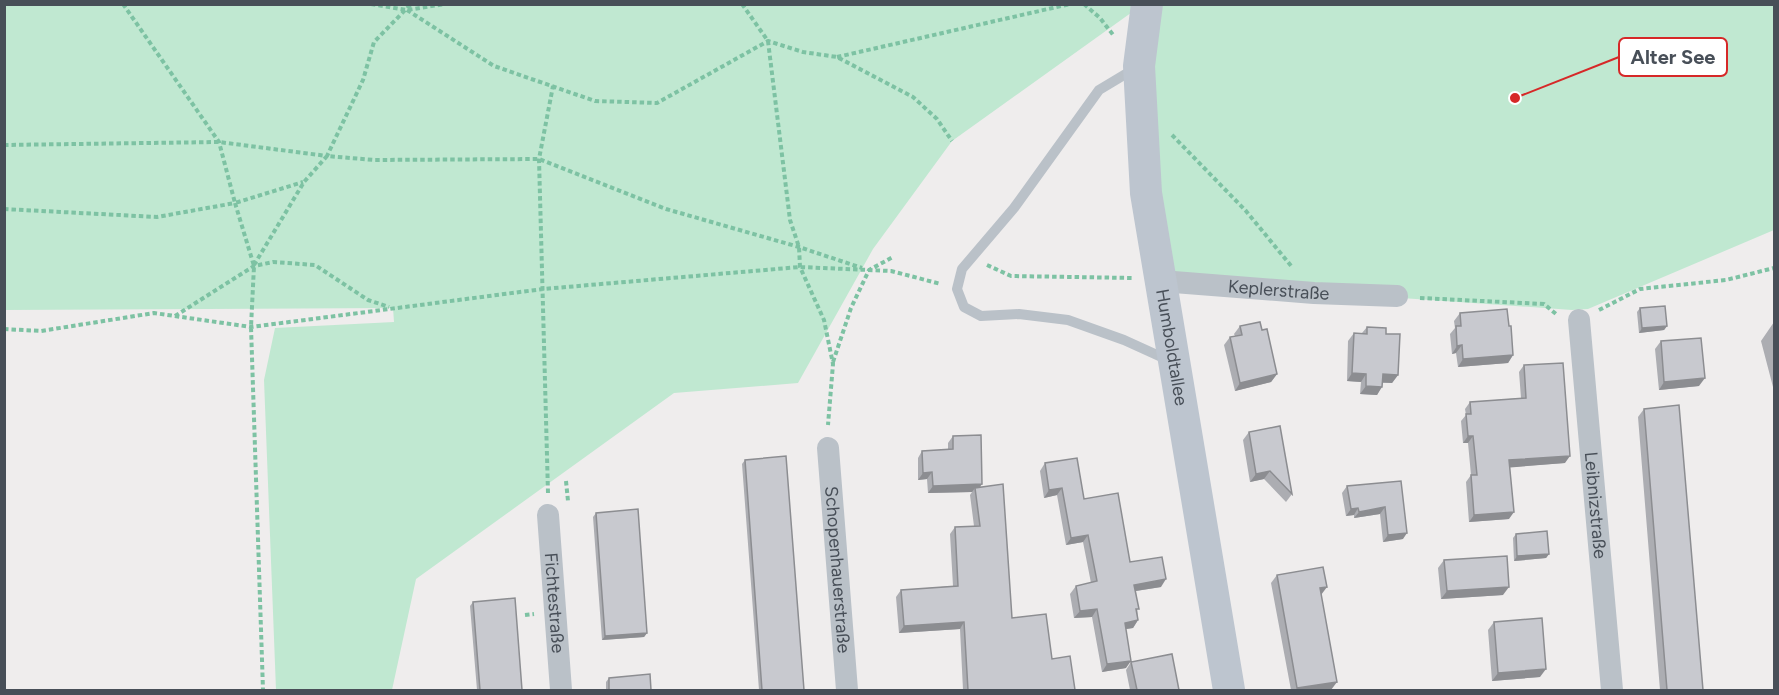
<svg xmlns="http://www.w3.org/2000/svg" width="1779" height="695" font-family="Figtree,sans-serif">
	<rect width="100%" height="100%" fill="#efeded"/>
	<path fill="#c0e8d1" d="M4,5H1142L952,141L873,249L798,383L674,393L416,579L392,690H276L264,380L275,328L394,322L393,308L5,310Z
		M1147,5H1774V230L1588,309L1572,310L1161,281Z"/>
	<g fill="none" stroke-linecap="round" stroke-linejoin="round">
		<path stroke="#7dc2a3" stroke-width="4" stroke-dasharray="4.5 3" stroke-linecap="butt" d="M123,4L219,142L235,203L303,182
			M371,4L407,10L445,4
			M742,4L768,41L790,220L799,247L800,267L824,320L833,364L828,425
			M1084,4L1100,18L1114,36
			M407,10L494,66L595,101L657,103L768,41L803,52L837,57L913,97L937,119L952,141
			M837,57L1070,4
			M1172,135L1246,211L1292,267
			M4,145L219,142L327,156L363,80L374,42L411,4
			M4,209L157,217L235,203L254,266L251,327L263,690
			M254,265L304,182L327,156L374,160L539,159L666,209L799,247L862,268
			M987,265L1011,276L1133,278
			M1420,298L1544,304L1556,314
			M1599,310L1640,289L1726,280L1774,268
			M175,316L254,266L273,262L315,265L368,300L389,307
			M4,329L41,331L154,313L251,327L543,289L800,267L891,271L941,284
			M833,362L851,308L869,270L893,257
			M566,481L568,501
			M548,493L539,159L553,86
			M525,615L534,614"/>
		<path stroke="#bac1c8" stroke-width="10" d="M1134,69L1099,90L1014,208L962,269L957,289L964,307L981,316L1019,314L1068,320L1124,340L1168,360"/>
		<g stroke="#bac1c8" stroke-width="22">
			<path id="s1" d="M1161,281L1314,293L1397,296"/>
			<path id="s2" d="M1579,320L1612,690"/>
			<path id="s3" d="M828,448L847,690"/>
			<path id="s4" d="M548,515L561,690"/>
		</g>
		<path stroke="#bdc5cf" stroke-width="32" id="s5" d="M1147,4L1139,66L1146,193L1229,690"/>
	</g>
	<path fill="#acadb2" d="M1640,308L1667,326L1664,330L1639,333L1637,312Z
		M1460,313L1509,326L1513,355L1508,363L1458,367L1456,353L1452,354L1450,334L1455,328L1454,321Z
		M1774,322V387H1773L1761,341Z
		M1240,326L1262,330L1277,374L1271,382L1235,391L1224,345L1230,337L1235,336L1234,334Z
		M1367,327L1386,334L1398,375L1392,383H1383L1377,395L1360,394L1361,382L1347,381L1348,341L1354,333H1362Z
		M1661,341L1699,386L1659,390L1655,349Z
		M1524,365L1565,463L1510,467L1509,519L1469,522L1466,482L1471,475L1468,443H1463L1461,421L1466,415L1465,409L1470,402L1521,398L1519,372Z
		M1644,409L1703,690H1660L1638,417Z
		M1249,432L1292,494L1286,502L1264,479L1250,482L1243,440Z
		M953,436L981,487L1012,618L1052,659L1075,690H963L960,629L899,633L896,597L901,590L953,586L950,534L955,527L974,526L970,495L972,492L928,493L927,479L918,480V458L922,451L948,450V443Z
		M745,460L804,690H759L742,464Z
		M1045,463L1084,499L1130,562L1161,587L1136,591L1138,620L1133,628L1126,629V668L1102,672L1092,617L1074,618L1070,594L1076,586L1091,583L1083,542L1066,545L1057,495L1044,498L1040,471Z
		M1401,481L1403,539L1383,542L1380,514L1354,518V515L1346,516L1342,493L1347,486Z
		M596,513L647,633L644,637L602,640L593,517Z
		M1516,534L1549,554L1546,558L1514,561L1513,538Z
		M1444,560L1503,595L1441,599L1438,568Z
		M1277,575L1321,595L1331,690H1291L1271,583Z
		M473,602L522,690H477L470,606Z
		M1494,622L1540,677L1492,681L1488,630Z
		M1131,662L1179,690H1130L1126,670Z
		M609,678L651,690H606V682Z"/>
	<path fill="#8c8d91" d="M1667,326L1664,330L1639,333L1642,328Z
		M1462,345L1456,353L1452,354L1457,346Z
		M1513,355L1508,363L1458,367L1463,359Z
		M1352,373L1366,374L1361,382L1347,381Z
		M1277,374L1271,382L1235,391L1240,383Z
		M1383,374L1398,375L1392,383L1378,382Z
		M1705,378L1699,386L1659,390L1664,382Z
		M1366,386L1382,387L1377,395L1360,394Z
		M1468,436H1473L1468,443H1463Z
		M1570,456L1565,463L1504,468L1509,460Z
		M1270,471L1264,479L1250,482L1256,474Z
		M932,472L927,479L918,480L923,473Z
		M982,484L977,491L975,488L972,492L928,493L933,486Z
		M1062,488L1057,495L1044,498L1049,490Z
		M1385,507L1380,514L1354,518L1359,512Z
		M1358,508L1354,515L1346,516L1351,509Z
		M1514,512L1509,519L1469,522L1474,515Z
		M1407,533L1403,539L1383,542L1388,535Z
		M1088,535L1083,542L1066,545L1071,538Z
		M1549,554L1546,558L1514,561L1517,556Z
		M1166,579L1161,587L1129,592L1134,585Z
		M1327,587L1321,595L1320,588Z
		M1509,587L1503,595L1441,599L1447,591Z
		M1097,609L1092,617L1074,618L1080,611Z
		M1138,620L1133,628L1119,630L1125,623Z
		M964,622L960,629L899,633L904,626Z
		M647,633L644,637L602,640L605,636Z
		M1131,661L1126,668L1102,672L1107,664Z
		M1546,669L1540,677L1492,681L1498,673Z
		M1337,682L1331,690H1296L1297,688Z"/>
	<path fill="#c8c9cf" stroke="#8c8d91" stroke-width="1.5" d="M1665,306L1667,326L1642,328L1640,308Z
		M1507,309L1509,326H1511L1513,355L1463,359L1462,345L1457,346L1456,326H1461L1460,313Z
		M1260,322L1262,330L1267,329L1277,374L1240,383L1230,337L1242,335L1240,326Z
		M1367,327L1386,328V334H1400L1398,375L1383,374L1382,387L1366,386V374L1352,373L1354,333L1367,334Z
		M1701,338L1705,378L1664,382L1661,341Z
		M1563,363L1570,456L1509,460L1514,512L1474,515L1471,475H1477L1473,436H1468L1466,414H1471L1470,402L1526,398L1524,365Z
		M1679,405L1703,690H1667L1644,409Z
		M1280,426L1292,494L1270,471L1256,474L1249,432Z
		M981,435L982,484L933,486L932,472L923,473L922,451L953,449V436Z
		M786,456L804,690H762L745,460Z
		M1077,458L1084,499L1118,493L1130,562L1162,557L1166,579L1134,585L1139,609H1136L1138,620L1125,623L1131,661L1107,664L1097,609L1080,611L1076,586L1097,581L1088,535L1071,538L1062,488L1049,490L1045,463Z
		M1401,481L1407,533L1388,535L1385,507L1359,512L1358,508L1351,509L1347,486Z
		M1003,484L1012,618L1046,614L1052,659L1070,656L1075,690H968L964,622L904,626L901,590L958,586L955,527L980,526L975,488Z
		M638,509L647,633L605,636L596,513Z
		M1547,531L1549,554L1517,556L1516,534Z
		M1507,556L1509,587L1447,591L1444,560Z
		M1323,567L1327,587L1320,588L1337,682L1297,688L1277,575Z
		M515,598L522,690H480L473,602Z
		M1542,618L1546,669L1498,673L1494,622Z
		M1172,654L1179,690H1137L1131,662Z
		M650,674L651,690H609V678Z"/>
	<g text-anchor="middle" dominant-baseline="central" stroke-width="5" stroke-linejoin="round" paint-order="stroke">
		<g font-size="18" fill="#484f58" stroke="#fff">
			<text stroke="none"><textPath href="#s1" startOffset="118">Keplerstraße</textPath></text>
			<text stroke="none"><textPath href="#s5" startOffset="346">Humboldtallee</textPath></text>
			<text stroke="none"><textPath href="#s2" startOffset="186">Leibnizstraße</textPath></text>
			<text stroke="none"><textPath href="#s3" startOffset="122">Schopenhauerstraße</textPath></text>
			<text stroke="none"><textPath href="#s4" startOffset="88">Fichtestraße</textPath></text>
		</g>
	</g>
	<path fill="none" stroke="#d62828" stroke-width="2" d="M1515 98L1619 57"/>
	<circle fill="#d62828" stroke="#fff" stroke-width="2" cx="1515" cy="98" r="6"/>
	<rect fill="#fff" stroke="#d62828" stroke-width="2" x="1619" y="38" width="108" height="38" rx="6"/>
	<g font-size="20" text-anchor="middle" font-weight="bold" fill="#484f58">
		<text x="1673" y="64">Alter See</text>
	</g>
	<rect width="1779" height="695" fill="none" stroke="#484f58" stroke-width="12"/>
</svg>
